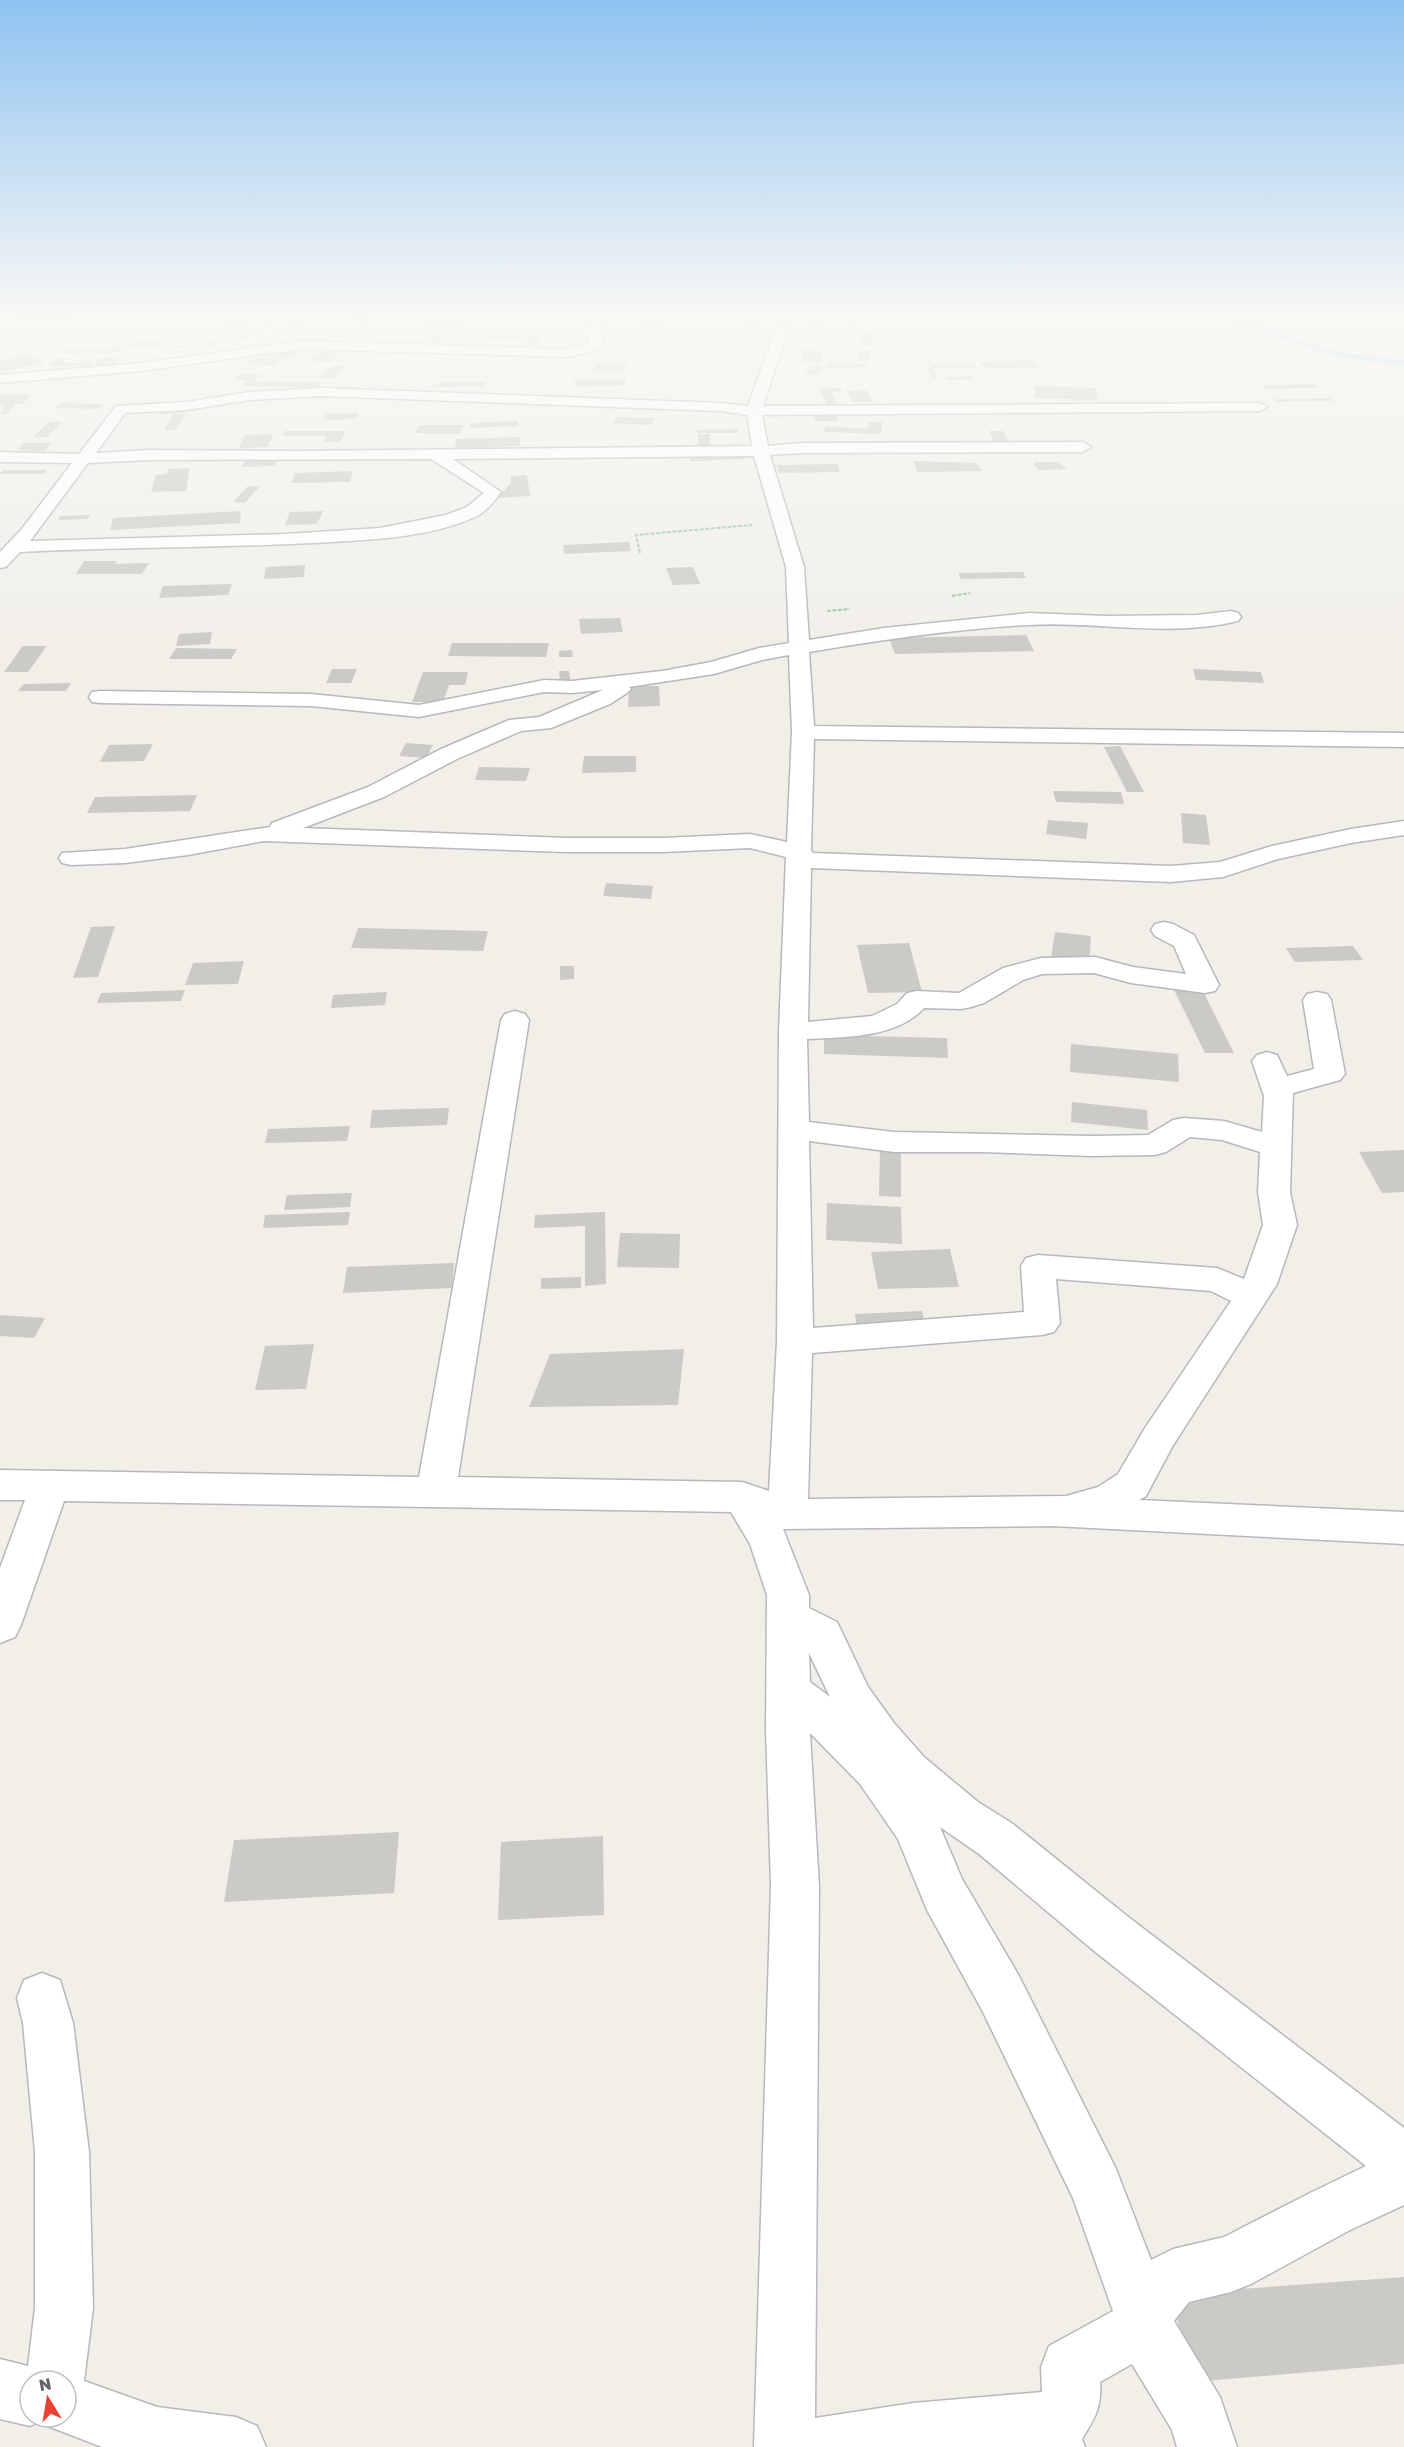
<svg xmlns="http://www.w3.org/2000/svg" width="1404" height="2447" font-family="'Golos Text',sans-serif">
	<rect width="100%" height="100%" fill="#f1efe8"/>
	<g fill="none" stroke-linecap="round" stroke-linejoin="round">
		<path stroke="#aadaff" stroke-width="5" d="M1237,313L1229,318L1335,354L1404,363"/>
	</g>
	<path fill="#cccac5" d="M74,313L70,320L13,321L18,315Z
		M105,313H123L116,319H99Z
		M358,313H382L406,315L399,319L376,318L367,322L345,320Z
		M554,314H590L589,317H552Z
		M640,318L665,319L664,322H639Z
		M230,323H243L236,332L223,333Z
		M426,324L459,327L454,330L421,327Z
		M859,331H871L874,343H862Z
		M488,334L531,335L527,341L483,340Z
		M532,336H543L535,345L524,344Z
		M428,337L474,338L470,343L422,342Z
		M132,342H160L158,344H164L162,348H129Z
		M209,342H217L215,347L173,348L174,345H208Z
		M123,348L121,352L61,354L64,350Z
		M285,349L302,350L287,359L271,358Z
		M801,349L821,350L822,362H802Z
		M859,351H872L869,362L856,361Z
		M322,352L343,353L328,362L306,361Z
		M19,356H29L47,363L0,372V360Z
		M120,357L115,365H95L100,358Z
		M55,358H67L63,363L93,362L90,366H49Z
		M256,358L283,360L274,366L247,364Z
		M1032,360L1040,367L986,369L979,362Z
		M599,363L628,364L621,373L592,371Z
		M826,364H865V368H826Z
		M811,365L823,366L818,375H805Z
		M930,365H976L977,369L934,368L939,378H932L927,369H931Z
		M332,366H347L334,378L319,377Z
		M241,374H261L253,381L322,383L317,387L242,386L248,380H234Z
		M970,376L972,380H948L946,377Z
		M625,379L626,385L575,387L574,380Z
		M440,382H486L483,386L429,387Z
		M1315,384L1320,388L1267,389L1262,385Z
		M1035,386L1096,388L1097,400L1035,398Z
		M840,388L842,392H832L838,405H827L820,389Z
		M866,390L873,402H853L846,391Z
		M31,394L23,404L0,406V395Z
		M1331,398L1334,401L1277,402L1274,399Z
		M61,403L104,404L98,409L55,408Z
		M4,405H15L8,414H0Z
		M187,409L186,413L156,414L157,410Z
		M358,413L356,419L324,420L326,414Z
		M173,414H185L176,430H164Z
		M814,415H837L838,421H815Z
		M618,417L655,418L651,425L613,423Z
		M517,421L519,426L470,428V423Z
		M49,422H63L47,437H33Z
		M869,422H882L881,434L824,432L825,426L868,429Z
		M419,425H464L460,434L415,433Z
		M738,429V433H697V430Z
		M285,431H346L340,442H323L326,436H282Z
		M989,431H1003L1010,445H995Z
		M273,434L268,447L239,448L245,435Z
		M698,434H710V445H698Z
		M520,437V446L455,448L456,439Z
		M24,443H52L45,451L17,450Z
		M742,452L745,459L690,461L688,454Z
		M246,458H279L275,466L242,467Z
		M914,461L976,463L982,471L917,472Z
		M1033,462H1058L1067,469L1038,470Z
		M837,464L840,472L779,473L777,465Z
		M190,468L186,491L151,492L156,475L167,474L168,469Z
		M3,470H47L43,474H0Z
		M353,471L350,482L291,483L295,473Z
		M527,475L530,496L497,498L511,483V476Z
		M248,486H260L245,503L233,502Z
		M241,511L240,523L110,530L113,518Z
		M323,511L317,524L285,525L290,512Z
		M90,515L87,519L58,520L60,516Z
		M629,542L631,551L564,554L563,545Z
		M84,561H117L115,564L149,563L142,574H76Z
		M305,565L304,577L264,579L266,567Z
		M693,567L700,584L673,585L666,568Z
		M1023,572L1026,578L961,579L958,573Z
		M232,584L228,595L159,598L163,586Z
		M620,618L623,632L581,634L579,619Z
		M212,632L210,644L176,646L179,634Z
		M1026,635L1034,651L895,654L889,638Z
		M452,643H549L546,657L448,656Z
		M23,646H47L28,672H4Z
		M176,648L237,649L231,659H169Z
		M572,650L573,657H559V651Z
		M332,669H357L351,683H326Z
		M1193,669L1261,672L1264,683L1196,680Z
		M559,671H569L571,683L560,684Z
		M423,672H468L465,685H449L443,702H412Z
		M71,683L66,691H18L24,684Z
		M629,686H659L660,706L628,707Z
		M406,743L433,745L426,758L399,756Z
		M153,744L144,761L100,762L109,745Z
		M1120,746L1144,792H1127L1104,747Z
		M584,756H636V772L582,773Z
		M479,767L530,768L526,781L475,780Z
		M1053,791L1121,792L1124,804L1056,802Z
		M197,795L190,811L87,813L95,797Z
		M1181,813L1206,815L1210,845L1183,843Z
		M1048,820L1088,823L1086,839L1046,834Z
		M606,883L653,886L651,899L603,896Z
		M115,926L98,977L73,978L91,927Z
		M358,928L488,931L483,951L351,948Z
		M1055,932L1091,936L1089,963L1051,958Z
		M909,943L922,992L868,993L857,945Z
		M1353,946L1363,960L1295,962L1286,948Z
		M244,961L238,984L185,985L193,963Z
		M560,966H574V979L560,980Z
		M1202,989L1234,1053H1205L1174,990Z
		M185,990L181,1001L97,1003L101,993Z
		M387,992L385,1005L331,1008L333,995Z
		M824,1035L947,1038L948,1058L824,1054Z
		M1071,1044L1178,1054L1179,1082L1070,1072Z
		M1072,1102L1147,1110L1148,1130L1071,1122Z
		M449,1108L447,1125L370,1128L372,1110Z
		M350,1126L347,1141L265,1143L268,1129Z
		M880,1149L901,1150V1197L879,1196Z
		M1404,1150V1192L1382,1193L1359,1152Z
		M352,1193L350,1207L284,1210L287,1195Z
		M827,1203L901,1207L902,1244L826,1240Z
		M350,1212L348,1225L263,1228L265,1215Z
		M605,1212L606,1284L585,1286V1226L534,1228L535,1215Z
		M620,1233L680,1234L679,1268L617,1267Z
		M950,1249L959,1287L878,1289L871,1252Z
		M454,1263L452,1288L343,1293L347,1267Z
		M581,1277V1288L541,1289V1278Z
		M922,1311L926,1328L857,1331L855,1314Z
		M0,1315L45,1318L34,1338L0,1336Z
		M314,1344L306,1389L255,1390L265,1346Z
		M684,1349L678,1405L529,1407L550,1354Z
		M399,1832L394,1893L224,1902L234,1840Z
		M603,1836L604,1915L498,1920L501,1842Z
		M1404,2277V2364L1193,2382L1171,2294Z"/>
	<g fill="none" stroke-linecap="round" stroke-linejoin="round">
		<defs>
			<path id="minor" d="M300,313H317L248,345L243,346L236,342Z
				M597,313H610L597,332L604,337L599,349L568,357L302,349L140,371L0,383V375L140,363L302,341L568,349L588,343L590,338L583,333Z
				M815,313H827L826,318L787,334L763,406L1260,403L1267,407L1260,411L762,415L768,446L802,443L1083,442L1091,447L1083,452L802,453L770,455L804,567L809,640L884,628L1029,613L1106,616L1197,615L1231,611L1238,613L1241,617L1238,621C1169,638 1097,621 1028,625C955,629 881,640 809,652L814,726L1404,733V747L814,739L811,850L813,853L1171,866L1220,862L1272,846L1351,829L1404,821V835L1351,843L1278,859L1223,877L1171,882L811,868L808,1022L872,1016L897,1004L907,993L917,991L959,993L1003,968L1041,958L1095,957L1133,967L1186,974L1174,946L1155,936L1151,930L1155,924L1164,922L1173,924L1194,935L1219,985L1215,991L1205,993L1131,983L1094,973L1042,974L1023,980L984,1003L971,1007L961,1009L924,1008C897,1038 845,1037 807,1039L809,1122L894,1132L1092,1136L1148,1135L1173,1120L1184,1118L1224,1121L1262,1132L1264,1096L1252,1061L1257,1055L1267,1052L1277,1055L1287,1076L1314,1069L1303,1000L1307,994L1317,992L1327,994L1331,1000L1345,1074L1340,1080L1293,1093L1290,1192L1297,1225L1277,1284L1172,1447L1146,1496L1139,1500L1404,1512V1544L1052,1526L783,1529L809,1595V1608L837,1622L868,1687L894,1723L924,1757L978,1802L1013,1824L1127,1916L1404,2128V2205L1350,2230L1251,2284L1231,2292L1189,2302L1174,2321L1220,2397L1237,2447H1177L1172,2430L1132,2364L1100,2382C1102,2407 1095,2418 1082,2439L1085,2447H754L771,1886L766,1730L767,1595L750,1544L731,1512L64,1501L21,1625L15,1637L0,1643V1568L25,1500H0V1470L419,1477L501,1020L505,1014L515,1011L525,1014L529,1020L458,1477L742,1482L769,1491L777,1342L779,1032L786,857L750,848L663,852H566L264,841L188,855L125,863L71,865L62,863L59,858L62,853L125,849L270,827L272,823L368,787L441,749L509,720L539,717L603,690L572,693L544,692L419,717L311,706L100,703L92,702L89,697L92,692L100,691L311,694L419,705L544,680L572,681L662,671L711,662L759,648L789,643L786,567L754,456L453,459L501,492C494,502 486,512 475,517C426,539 366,540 313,543C215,548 118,547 20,552L6,567L0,568V552L21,530L72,463L0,462V452L79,454L116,406L187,402L249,392L321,388L720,403L748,406L776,329L814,316ZM321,396L720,411L747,415L752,446L296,451L148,450L96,453L125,413L187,410L249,400ZM431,459L484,493L467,507L446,515L380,528L286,534L30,541L88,463L148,460ZM789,655L792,732L787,842L750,834L663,838H566L303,828L384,797L457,759L521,731L551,728L610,704L627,693L631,689L629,687L714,674L762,660ZM1190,1137L1222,1140L1260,1152L1258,1192L1263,1225L1244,1279L1217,1268L1038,1255L1026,1258L1021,1266L1024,1312L813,1328L809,1141L894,1152H983L1092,1156L1155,1155L1166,1152ZM1056,1279L1211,1291L1231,1301L1145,1428L1118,1474L1098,1487L1066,1496L808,1499L812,1353L1042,1335L1054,1332L1060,1323ZM809,1653L830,1697L810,1682ZM810,1733L860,1784L898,1839L927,1910L983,2012L1073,2198L1113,2311L1049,2346L1041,2367L1042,2392L913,2403L815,2418L819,1886ZM940,1827L979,1854L1093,1950L1366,2166L1312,2192L1224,2237L1173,2249L1151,2260L1116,2169L1019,1976L962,1879Z
				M42,1973L60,1980L73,2023L89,2152L93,2308L84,2381L157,2407L236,2417L257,2426L266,2447H102L45,2425L43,2420L30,2426L0,2419V2359L28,2366L35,2308V2152L23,2023L17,1998L24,1980ZM30,2381H66V2417H30Z"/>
		</defs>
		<use href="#minor" stroke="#b5b8bc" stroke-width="3"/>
		<path stroke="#9cc7a9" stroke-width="1.5" stroke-dasharray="2 1.5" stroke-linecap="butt" d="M846,317L877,313
			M742,321L754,325
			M846,324L870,315
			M675,332L697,336L753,331
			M126,340L160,329
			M818,347L851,344L913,347"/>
		<path stroke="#9cc7a9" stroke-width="2" stroke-dasharray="4 1.5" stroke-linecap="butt" d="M640,553L636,535L752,525
			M952,596L970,593
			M827,611L850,609"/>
		<use href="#minor" fill="#fff" fill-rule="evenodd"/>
	</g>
	<linearGradient id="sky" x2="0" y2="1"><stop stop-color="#8fc3f1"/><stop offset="0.48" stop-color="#f9f8f5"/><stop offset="1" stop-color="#f9f8f5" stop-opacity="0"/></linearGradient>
	<rect width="1404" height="656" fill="url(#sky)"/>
	<g transform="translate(48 2399) rotate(349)"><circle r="28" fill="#ffffff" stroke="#bfc1c3" stroke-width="1.5"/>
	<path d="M0-4.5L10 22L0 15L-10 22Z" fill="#ea4335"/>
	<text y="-9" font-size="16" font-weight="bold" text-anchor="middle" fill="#5f6368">N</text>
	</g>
</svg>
